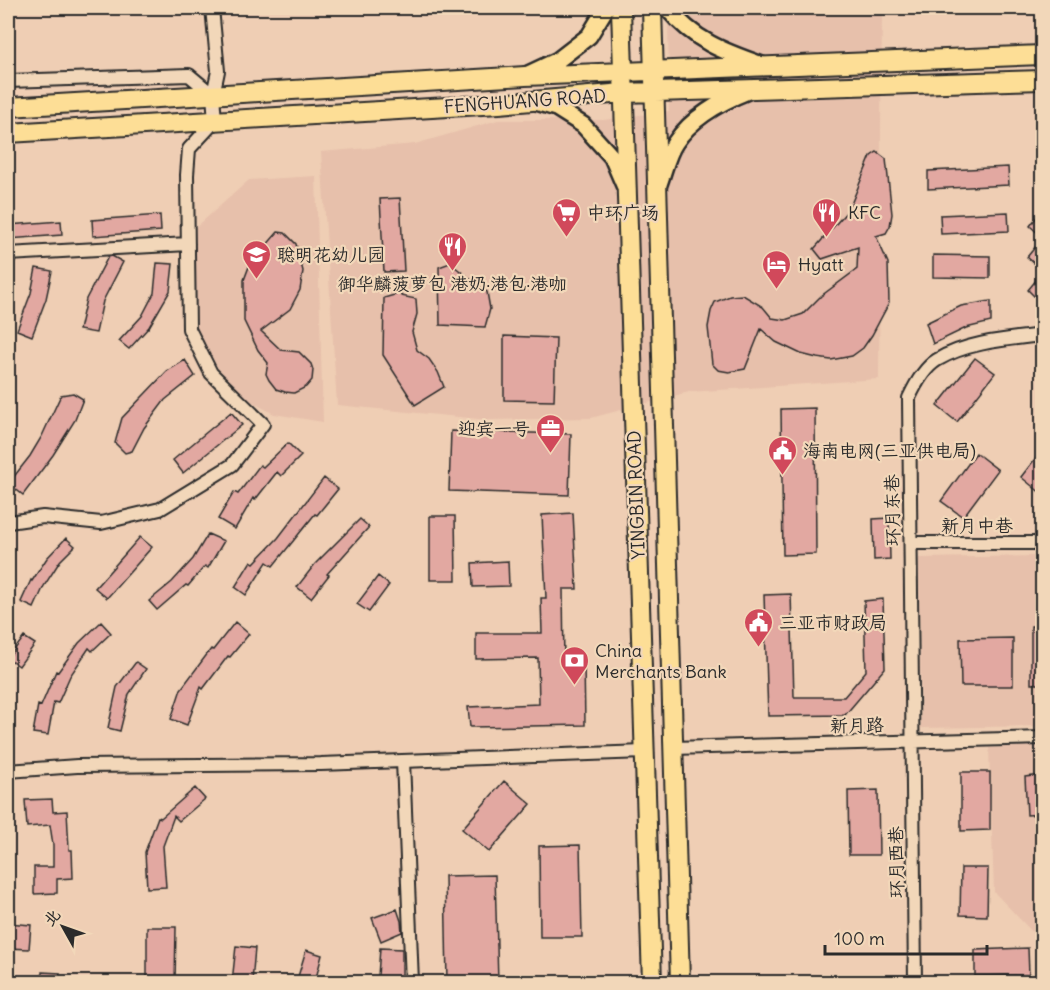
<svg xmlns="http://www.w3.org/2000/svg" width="1050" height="990" font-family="Delius,'LXGW WenKai TC',sans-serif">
	<rect width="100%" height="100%" fill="#efceb4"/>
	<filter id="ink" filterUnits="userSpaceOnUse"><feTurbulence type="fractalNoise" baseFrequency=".0167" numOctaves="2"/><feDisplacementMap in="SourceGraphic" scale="12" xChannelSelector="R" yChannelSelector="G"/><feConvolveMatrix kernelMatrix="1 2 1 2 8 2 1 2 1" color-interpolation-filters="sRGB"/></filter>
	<g filter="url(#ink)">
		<path fill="#e7c0ab" d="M668,8H882L879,379L689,392L591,418L489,420L337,405L321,152L415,144L498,120H603L669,111Z
			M316,176L323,422L274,414L249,400L219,370L193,329V230L249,180Z
			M1042,556V726L921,728L919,558Z
			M1042,745V942L994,892L989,748Z"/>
		<path fill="#e2a8a1" stroke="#2b2b2b" stroke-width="1.5" d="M877,152L886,159L892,214L890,226L886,233L876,236L888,263L889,303L872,335L863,348L852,356L831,360L817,358L801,354L776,342L761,329L745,369L729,372L718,370L712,364L708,327L711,311L715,302L730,296L743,295L763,307L772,318L785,320L803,314L821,296L857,269L858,247L822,259L814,249L849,209L871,156Z
			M1008,167L1009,185L928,189V171Z
			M400,198L404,271L384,272L380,199Z
			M1042,210V237L1030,226Z
			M1008,212L1009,231L941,234L940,215Z
			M160,215L161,231L93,236L92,220Z
			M61,221L62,235L8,239V225Z
			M278,232L285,233L296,244L303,271L300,290L290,309L261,331L281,350L299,352L311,364L313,370L312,380L306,387L294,393L285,392L276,389L269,380L266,374L268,363L258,350L244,321V280L250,264Z
			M1042,239V270L1027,257Z
			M933,255L990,256V278L933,277Z
			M112,256L123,262L103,301L96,333L79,330L86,299L108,257Z
			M157,263L173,264L170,291L149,327L129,349L119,341L142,316L154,293Z
			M450,263L487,292L490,309L485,327L440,325L439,267Z
			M36,268L52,271L46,299L32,336L17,330L31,293Z
			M1042,273V304L1028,290Z
			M401,293V296L416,299L417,314L412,332L417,350L429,359L438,372L444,387L415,405L383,355L384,298Z
			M991,301V322L966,328L933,344L926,323L961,306Z
			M504,336L556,338L554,401L504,400Z
			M975,358L995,373L957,422L937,406Z
			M185,360L195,376L165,400L144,428L132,451L125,453L115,443L122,418L167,371Z
			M73,393L83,399L75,420L53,455L23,495L13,487L12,479L30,456L42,436L61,395Z
			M815,408L816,554L783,555L781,409Z
			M231,412L242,425L183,473L173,460Z
			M451,431L571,434L569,495L449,491Z
			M288,443L301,456L281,476L277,472L255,500L253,498L235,529L218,519L234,492L238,494L260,465L263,467Z
			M1042,450V494L1021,477Z
			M976,453L998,470L963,517L941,501Z
			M324,478L338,489L317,515L315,514L273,566L267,562L246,595L235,587L251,561L254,563L278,538Z
			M573,513L577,589H563L564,663L584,662L585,725L470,727L468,707L539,704L538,658L476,659V633H542L541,598H546L542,515Z
			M430,516H455L456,580H430Z
			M889,518L890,559L874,560L873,519Z
			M360,519L369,527L327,574L329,575L311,598L297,587L315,564Z
			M208,534L224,541L208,568L205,566L188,586L186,585L157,610L149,601L172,582L193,559Z
			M140,537L152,547L107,598L95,588Z
			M66,538L75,546L60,561L44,586L34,608L21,602L31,580L32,581L47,558Z
			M508,561L509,586L473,587L472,563Z
			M378,576L389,585L369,612L357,604Z
			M791,594L794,697H844L866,671L864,601L883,599L885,668L845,715L768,716L764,595Z
			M101,622L111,633L92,651L89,648L70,676L58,703L54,702L48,735L33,733L38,705L41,706L56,671L58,672L79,643Z
			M235,622L249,634L230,657L228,656L203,689L201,687L187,725L171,719L181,689L211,649L213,650Z
			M1031,626H1042V684H1031Z
			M24,637L35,644L19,666L8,658Z
			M1013,638V686H961L960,639Z
			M136,662L146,669L129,694L120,731L108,728L117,687Z
			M961,772H990V830L961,831Z
			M1042,775V814L1027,815L1025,777Z
			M504,781L531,804L489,852L462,829Z
			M195,788L205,799L179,821L174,816L163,846L166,887L147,888L145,852L158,817L161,818Z
			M878,790L879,855H849L848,791Z
			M52,799L53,812L67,811L69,850H72L73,878L57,879V893L34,894V867H53V845L50,825L27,827L25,800Z
			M580,845L582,937H540L539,846Z
			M961,868H988L987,916L960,915Z
			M495,875L498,982H447L445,876Z
			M397,909L401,921L402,932L381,941L372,918Z
			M8,923L31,925L29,949L8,948Z
			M147,927H176L175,982H147Z
			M236,946L255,948L252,982H232Z
			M380,948L402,949V978L378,976Z
			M1028,948L1029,975L975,976V950Z
			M306,950L322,955L315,982L297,980Z
			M42,972L60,973L59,982H42Z"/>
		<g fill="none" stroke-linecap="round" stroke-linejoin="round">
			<defs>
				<path id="minor" d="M8,81L189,75L213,95
					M8,254L188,244
					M8,520L9,522L43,517L101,523L160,509L232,465L263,424L211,373L189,329L187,175L189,149L215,121L213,95L218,71L212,8
					M911,543H1042
					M673,748L1042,738
					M403,761L412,982
					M8,771L77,766L321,764L644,752
					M915,982L909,398C915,385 924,368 937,360C966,342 1009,339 1042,335"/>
				<path id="major" d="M667,8C695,41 722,51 762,65
					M526,75L558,60L589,36L606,8
					M536,102L556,108L583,125L612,157L624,185
					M659,184C664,171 667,155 675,143C692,117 720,102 748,91"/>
				<path id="highway" d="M621,8L652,982
					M652,8L680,982
					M8,107L525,76L1042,55
					M8,133L499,104L623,93L1042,80"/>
			</defs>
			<use href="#minor" stroke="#2b2b2b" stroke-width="16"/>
			<use href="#major" stroke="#2b2b2b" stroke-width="20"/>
			<use href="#highway" stroke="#2b2b2b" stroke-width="22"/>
			<use href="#minor" stroke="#f2d7b9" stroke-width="12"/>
			<use href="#major" stroke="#fdde96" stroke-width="15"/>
			<use href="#highway" stroke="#fdde96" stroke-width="18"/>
		</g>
	</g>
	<defs>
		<symbol id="supermarket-pin" viewBox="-11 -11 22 30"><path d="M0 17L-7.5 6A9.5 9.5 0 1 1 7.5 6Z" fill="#d1495b" stroke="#f2d7b9"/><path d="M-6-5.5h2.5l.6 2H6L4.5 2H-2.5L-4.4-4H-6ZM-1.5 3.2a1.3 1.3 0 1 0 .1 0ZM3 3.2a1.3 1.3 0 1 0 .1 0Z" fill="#fff"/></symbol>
		<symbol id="restaurant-pin" viewBox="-11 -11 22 30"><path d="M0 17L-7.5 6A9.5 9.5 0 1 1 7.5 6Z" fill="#d1495b" stroke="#f2d7b9"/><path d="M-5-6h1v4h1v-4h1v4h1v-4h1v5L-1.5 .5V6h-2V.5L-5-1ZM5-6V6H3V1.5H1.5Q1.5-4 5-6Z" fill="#fff"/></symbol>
		<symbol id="school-pin" viewBox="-11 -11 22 30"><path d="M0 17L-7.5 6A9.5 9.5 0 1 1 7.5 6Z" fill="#d1495b" stroke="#f2d7b9"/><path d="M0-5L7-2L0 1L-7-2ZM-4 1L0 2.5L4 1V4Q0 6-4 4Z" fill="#fff"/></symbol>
		<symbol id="hotel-pin" viewBox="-11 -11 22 30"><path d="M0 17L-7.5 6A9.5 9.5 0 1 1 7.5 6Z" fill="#d1495b" stroke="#f2d7b9"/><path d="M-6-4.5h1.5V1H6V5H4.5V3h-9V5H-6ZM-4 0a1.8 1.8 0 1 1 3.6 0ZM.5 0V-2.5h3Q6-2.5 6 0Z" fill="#fff"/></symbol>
		<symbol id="office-pin" viewBox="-11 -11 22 30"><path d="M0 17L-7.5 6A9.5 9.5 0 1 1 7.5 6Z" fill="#d1495b" stroke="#f2d7b9"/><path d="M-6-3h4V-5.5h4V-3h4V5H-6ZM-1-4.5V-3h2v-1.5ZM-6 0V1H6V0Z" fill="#fff"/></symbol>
		<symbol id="civic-pin" viewBox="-11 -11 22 30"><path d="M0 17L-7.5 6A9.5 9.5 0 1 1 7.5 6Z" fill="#d1495b" stroke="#f2d7b9"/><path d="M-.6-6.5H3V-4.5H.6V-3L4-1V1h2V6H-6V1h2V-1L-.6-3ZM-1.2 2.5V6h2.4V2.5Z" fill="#fff"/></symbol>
		<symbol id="bank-pin" viewBox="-11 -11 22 30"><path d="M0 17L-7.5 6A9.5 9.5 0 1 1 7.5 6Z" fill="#d1495b" stroke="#f2d7b9"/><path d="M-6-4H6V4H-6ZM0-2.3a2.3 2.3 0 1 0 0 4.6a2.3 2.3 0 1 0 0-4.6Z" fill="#fff"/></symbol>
	</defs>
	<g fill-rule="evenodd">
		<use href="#supermarket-pin" x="550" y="196" width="33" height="45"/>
		<use href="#restaurant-pin" x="810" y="196" width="33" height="45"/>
		<use href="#restaurant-pin" x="436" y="230" width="33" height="45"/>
		<use href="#school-pin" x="240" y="238" width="33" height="45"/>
		<use href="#hotel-pin" x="760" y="248" width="33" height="45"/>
		<use href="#office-pin" x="534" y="412" width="33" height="45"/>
		<use href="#civic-pin" x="766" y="434" width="33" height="45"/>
		<use href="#civic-pin" x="742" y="606" width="33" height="45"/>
		<use href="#bank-pin" x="558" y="644" width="33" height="45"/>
	</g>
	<g text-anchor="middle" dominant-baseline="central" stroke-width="4.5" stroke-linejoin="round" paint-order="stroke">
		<g font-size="18" fill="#2b2b2b" stroke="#f2d7b9">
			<text transform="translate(525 101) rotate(-4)">FENGHUANG ROAD</text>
			<text transform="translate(636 495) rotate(-92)">YINGBIN ROAD</text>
			<text transform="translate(892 510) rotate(-91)">环月东巷</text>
			<text x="977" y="525">新月中巷</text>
			<text transform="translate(857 725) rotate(-1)">新月路</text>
			<text transform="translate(896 862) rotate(-91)">环月西巷</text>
		</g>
		<g font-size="18" fill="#2b2b2b" stroke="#f2d7b9" text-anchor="start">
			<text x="587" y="212">中环广场</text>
			<text x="848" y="212">KFC</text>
			<text x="277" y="254">聪明花幼儿园</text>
			<text x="798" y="264">Hyatt</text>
			<text x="452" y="283" text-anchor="middle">御华麟菠萝包 港奶·港包·港咖</text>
			<text x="530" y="428" text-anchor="end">迎宾一号</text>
			<text x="803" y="450">海南电网(三亚供电局)</text>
			<text x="779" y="622">三亚市财政局</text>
			<text x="595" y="650">China<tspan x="595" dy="21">Merchants Bank</tspan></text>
		</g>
	</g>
	<rect width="1050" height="990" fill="none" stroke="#f2d7b9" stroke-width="30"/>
	<rect x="15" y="15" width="1020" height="960" fill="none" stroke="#2b2b2b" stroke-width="2" filter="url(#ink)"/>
	<g transform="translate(63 927) rotate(310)" stroke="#f2d7b9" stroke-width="4.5" paint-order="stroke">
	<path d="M0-4.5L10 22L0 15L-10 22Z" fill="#2b2b2b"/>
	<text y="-9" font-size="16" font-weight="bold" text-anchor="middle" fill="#2b2b2b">北</text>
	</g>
	<path d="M825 945v9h162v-9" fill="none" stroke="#2b2b2b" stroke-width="3"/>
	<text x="834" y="945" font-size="18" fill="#2b2b2b" stroke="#f2d7b9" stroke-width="4.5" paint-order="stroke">100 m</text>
</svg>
